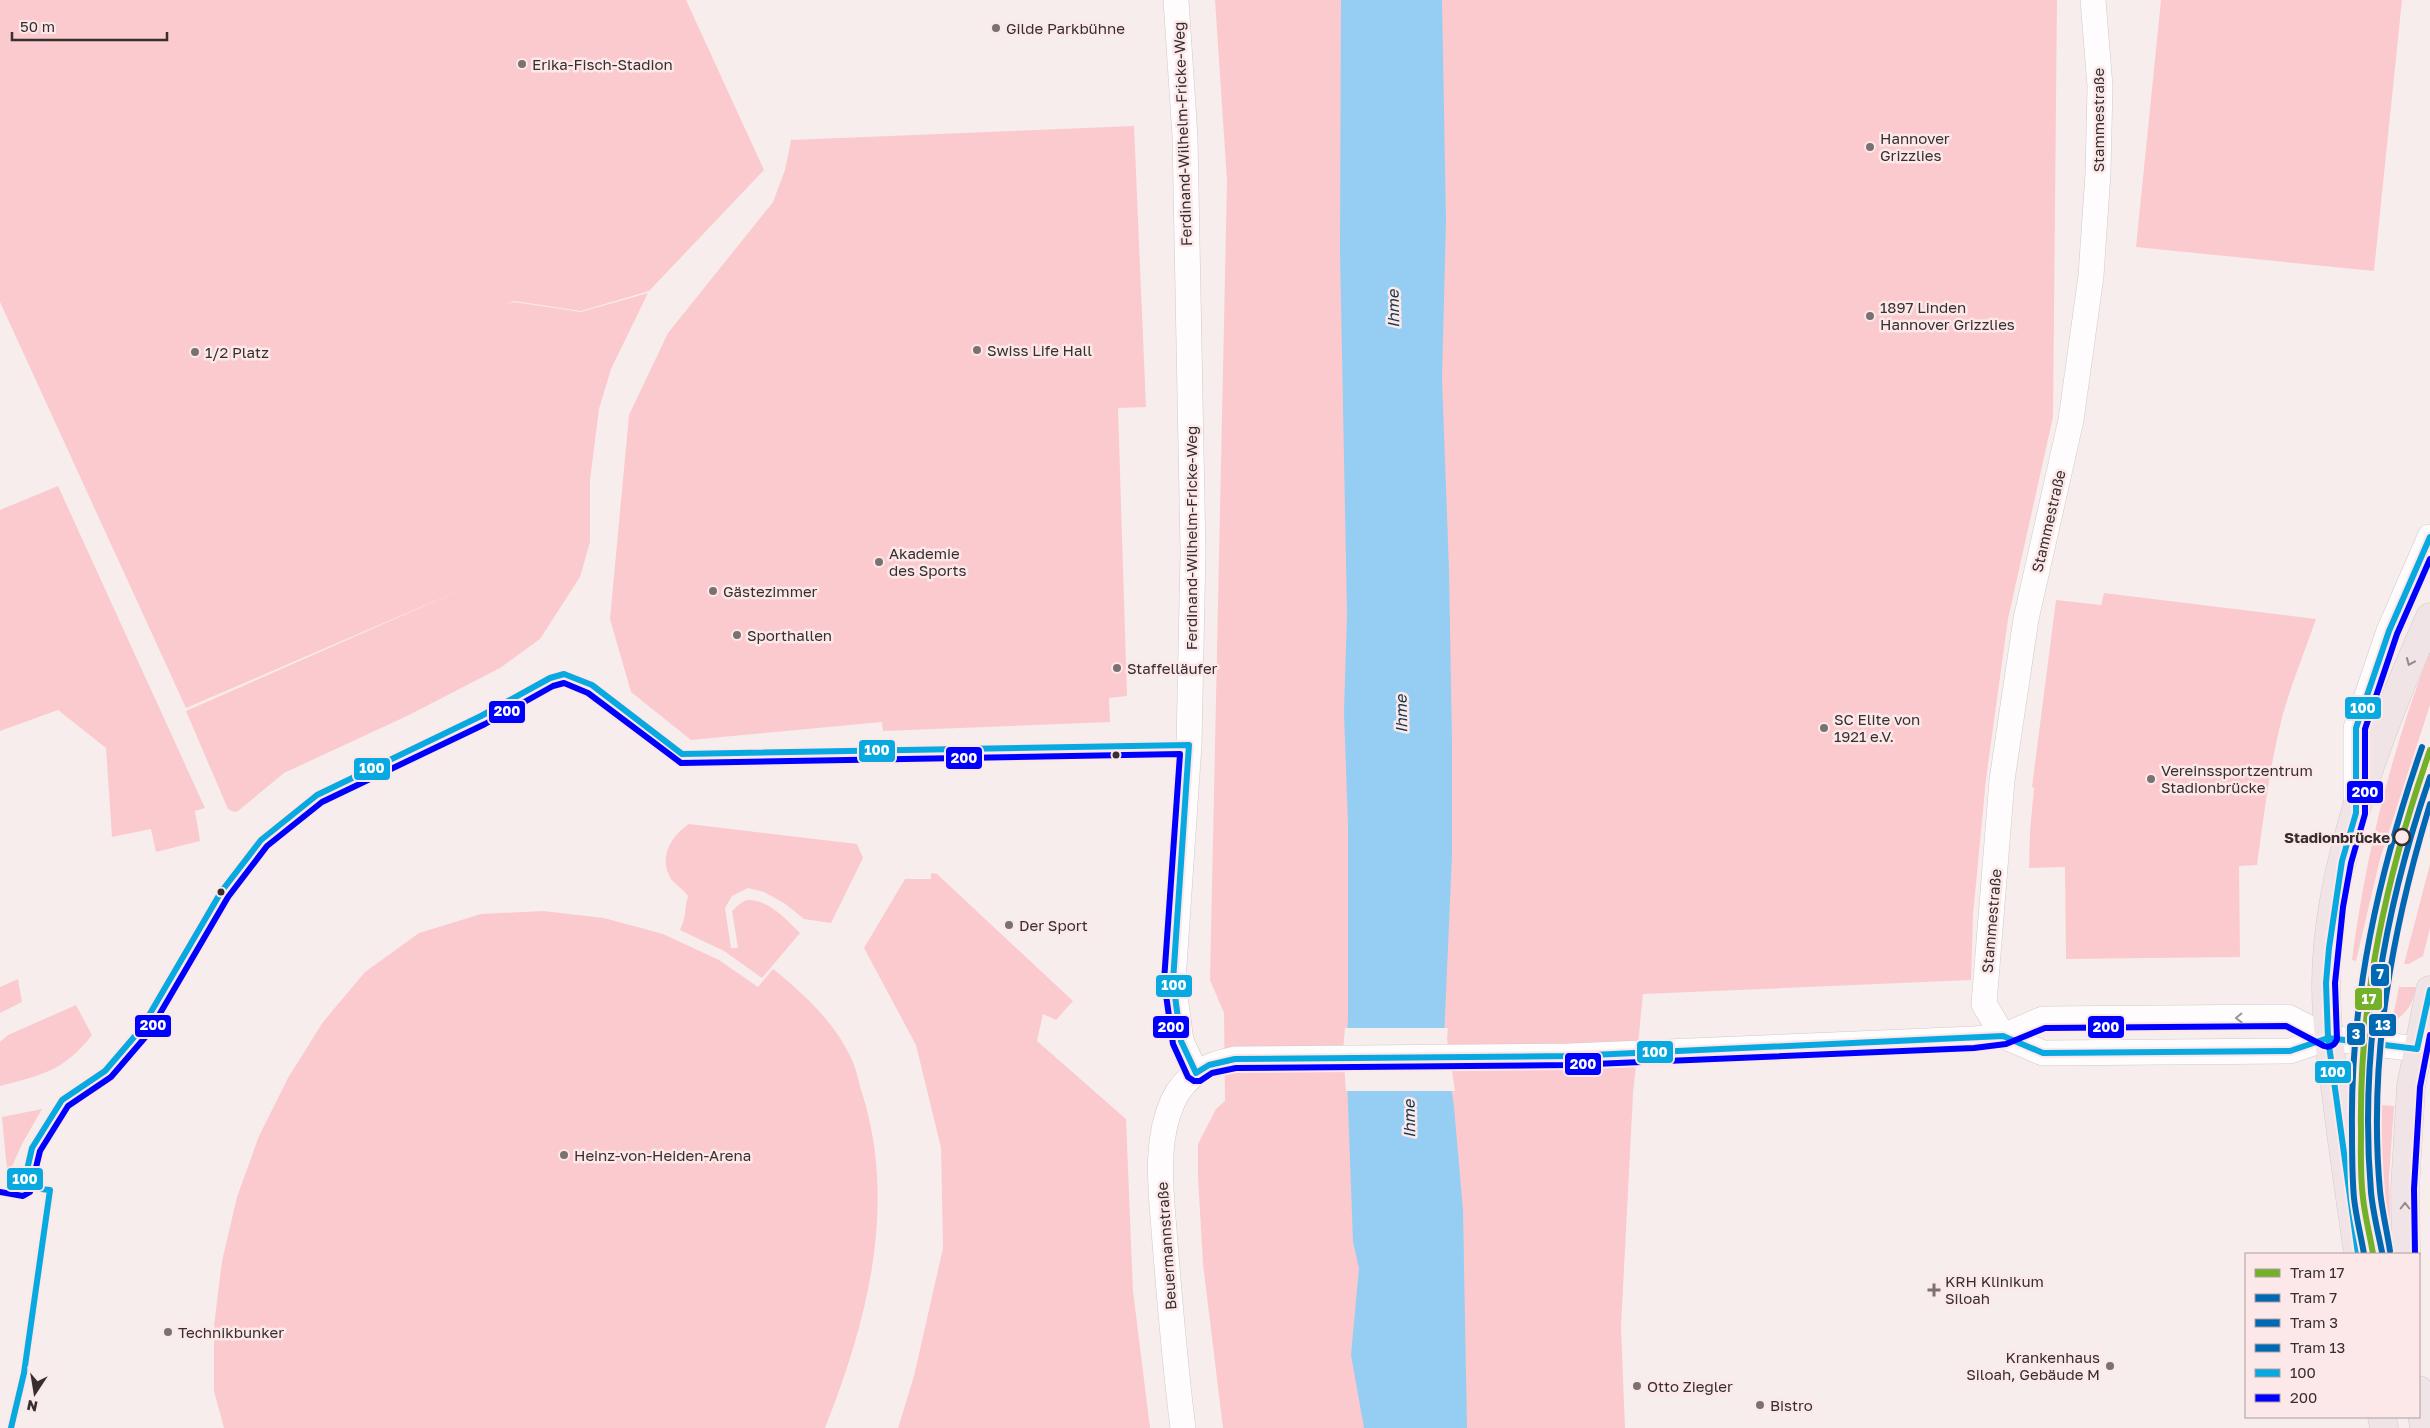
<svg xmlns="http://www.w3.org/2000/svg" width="2430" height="1428" font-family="'Golos Text',sans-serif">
	<rect width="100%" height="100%" fill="#f8eded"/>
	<path fill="#fbcace" d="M0,0H686L764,170L649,291L581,311L514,301L506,304L514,302L581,312L648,293L611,369L599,409L590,480V542L580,577L540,639L500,668L409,715L284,773L238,811L234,812L228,809L186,711L465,588L186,708L0,302Z
		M1215,0H2057L2053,417L2008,619L1986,779L1973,915L1971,980L1643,994L1633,1094L1621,1327L1625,1428H1223L1203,1264L1198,1177V1144L1216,1109L1225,1101L1224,1013L1210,980L1227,181Z
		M2161,0H2402L2374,271L2136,247Z
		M1134,126L1146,407L1118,408L1127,696L1109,698L1110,722L883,731L882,722L691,740L631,692L610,619L629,415L668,333L773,202L785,170L791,140Z
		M58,486L205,808L195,811L200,841L156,852L151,829L112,837L106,748L58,710L0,731V510Z
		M2104,593L2316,619C2305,651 2292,682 2283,714C2270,764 2264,814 2257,865L2239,866L2240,957L2066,959L2065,867L2029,868L2030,831L2034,788L2032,787L2056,600L2101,605Z
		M2430,651V705L2380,859L2356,961L2352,960C2366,852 2391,753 2430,651Z
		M689,824L857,844L863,858L831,923L804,919L784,903L764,892L748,888L732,896L725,908L731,948H738L732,911C737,907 742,900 749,900C769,900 787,920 800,933L762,978L724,951L680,930C687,915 684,910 688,896C683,889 676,885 671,879C658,858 671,836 689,824Z
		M2430,864V928L2423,956L2409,964H2404Z
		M931,873L937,874L1073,1001L1056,1020L1043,1014L1037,1041L1126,1119L1133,1291L1150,1428H898L914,1376L943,1248L941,1148L916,1045L864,948L905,879H931Z
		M543,911L604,918L663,934L719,960L758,987L773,969C804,994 835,1022 852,1060C857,1071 859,1084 863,1096C897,1208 867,1322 825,1428H224L214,1391V1326L222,1261L237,1197L259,1136L288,1078L323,1022L365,972L419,933L481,914Z
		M18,979L22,1002L0,1013V987Z
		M2399,987H2417C2412,1003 2408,1014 2392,1022Z
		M76,1005L92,1035C64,1071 42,1075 0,1086V1042L8,1035Z
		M2368,1104L2394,1106L2389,1177L2391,1254H2366L2346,1105Z
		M42,1109L22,1144L10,1171L7,1170L2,1117Z"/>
	<path fill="#95cef2" d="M1341,0H1442L1446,221L1442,378L1449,570L1452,743V855L1444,1039L1454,1107L1463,1210L1467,1428H1364L1351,1355L1359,1268L1353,1242L1346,1050L1348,1019V824L1344,712L1347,614L1340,249Z"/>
	<path fill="#f8eded" d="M1345,1028H1448L1447,1039L1455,1091H1346L1343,1050Z"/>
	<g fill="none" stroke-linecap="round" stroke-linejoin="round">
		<defs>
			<path id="minor" d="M1176,0L1185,137L1193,552L1189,745L1173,981L1181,1041L1196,1073
				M2356,798V728L2389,631L2430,537
				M2003,1036L1984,1004L2002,780L2026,619L2071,420L2091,276L2098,173L2100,86L2093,0
				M2003,1036L2043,1053L2290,1051L2328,1038
				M1183,1428C1175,1366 1170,1305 1165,1243C1162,1197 1153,1145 1173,1101C1186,1073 1207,1065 1235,1059L1570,1056L1974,1039L2003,1036L2043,1019L2288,1017L2328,1038L2417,1049"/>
			<path id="major" d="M2358,1254C2351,1203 2343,1152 2337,1101C2331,1062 2326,1024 2326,985C2326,865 2382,725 2430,617
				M2406,1254L2405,1189L2411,1086L2430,990
				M2419,1390L2424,1428
				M2382,1417L2384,1428"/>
		</defs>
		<use href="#minor" stroke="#d2c9c9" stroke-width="26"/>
		<use href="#major" stroke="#d0cbcb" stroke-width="29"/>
		<use href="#minor" stroke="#fefcfc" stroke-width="25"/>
		<use href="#major" stroke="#f0e4e6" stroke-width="28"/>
		<defs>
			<path id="bus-1" d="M2358,1254L2328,1038L2326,983L2329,948L2342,861L2356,813V728L2389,631L2430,537
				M11,1428L24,1373L50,1190L23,1187L32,1148L62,1100L105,1071L141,1029L221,892L261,840L317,795L481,716L550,678L564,674L592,685L682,754L1189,745L1173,981L1181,1041L1196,1073L1209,1065L1235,1059L1570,1056L2003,1036L2043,1053L2290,1051L2328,1038L2417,1049L2430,990"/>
			<path id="bus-2" d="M0,1192L23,1196L30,1192L40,1151L68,1106L111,1077L148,1034L228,897L267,846L322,802L485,724L553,686L564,683L588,693L681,763L1180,754L1164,981L1173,1044L1188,1077L1194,1081H1200L1212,1073L1236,1068L1570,1065L1974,1048L2006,1044L2045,1028L2286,1026L2324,1046C2330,1048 2335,1045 2337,1039L2335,983L2343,907L2351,863L2365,814V729L2397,634L2430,559
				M2415,1254L2414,1189L2420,1087L2430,1035"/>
		</defs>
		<use href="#bus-1" stroke="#fde8e9" stroke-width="10"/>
		<use href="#bus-2" stroke="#fde8e9" stroke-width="10"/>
		<use href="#bus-1" stroke="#08a9e0" stroke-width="6"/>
		<use href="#bus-2" stroke="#00f" stroke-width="6"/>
		<defs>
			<path id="tram-1" d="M2373,1254C2370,1235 2365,1217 2363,1198C2360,1175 2361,1152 2361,1129C2359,998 2387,873 2430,750"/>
			<path id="tram-2" d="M2382,1252C2378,1232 2373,1213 2371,1192C2359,1052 2384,909 2430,777"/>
			<path id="tram-3" d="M2364,1254C2361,1236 2356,1217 2354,1198C2352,1176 2352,1152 2352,1130C2350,998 2379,871 2422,747"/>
			<path id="tram-4" d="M2390,1251C2387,1231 2382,1211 2380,1191C2368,1060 2392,929 2430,804"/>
		</defs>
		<use href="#tram-1" stroke="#fde8e9" stroke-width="10"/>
		<use href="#tram-2" stroke="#fde8e9" stroke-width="10"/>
		<use href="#tram-3" stroke="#fde8e9" stroke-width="10"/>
		<use href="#tram-4" stroke="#fde8e9" stroke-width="10"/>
		<use href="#tram-1" stroke="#73b12a" stroke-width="6"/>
		<use href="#tram-2" stroke="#0069b4" stroke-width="6"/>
		<use href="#tram-3" stroke="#0069b4" stroke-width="6"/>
		<use href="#tram-4" stroke="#0069b4" stroke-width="6"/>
	</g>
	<defs><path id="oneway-chevron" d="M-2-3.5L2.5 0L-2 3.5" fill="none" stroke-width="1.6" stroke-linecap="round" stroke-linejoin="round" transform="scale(1.25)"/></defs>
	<g stroke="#93898a">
		<use href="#oneway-chevron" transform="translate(2410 662) rotate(113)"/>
		<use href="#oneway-chevron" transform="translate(2405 1206) rotate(-90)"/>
	</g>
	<use stroke="#9a9596" href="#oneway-chevron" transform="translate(2239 1018) rotate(179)"/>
	<g fill="#7a7172" stroke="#fde8e9" stroke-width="2">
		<circle cx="996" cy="28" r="5"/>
		<circle cx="522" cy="64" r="5"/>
		<circle cx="1870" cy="147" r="5"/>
		<circle cx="1870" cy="316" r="5"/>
		<circle cx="977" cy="350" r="5"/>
		<circle cx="195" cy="352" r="5"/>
		<circle cx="879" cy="562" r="5"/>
		<circle cx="713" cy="591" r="5"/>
		<circle cx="737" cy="635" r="5"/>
		<circle cx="1117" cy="668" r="5"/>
		<circle cx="1824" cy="728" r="5"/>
		<circle cx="2151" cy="779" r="5"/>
		<circle cx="1009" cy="925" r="5"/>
		<circle cx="564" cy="1155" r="5"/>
		<path d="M1931.5 1282.5h5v5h5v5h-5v5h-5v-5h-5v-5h5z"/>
		<circle cx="168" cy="1332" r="5"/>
		<circle cx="2110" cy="1366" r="5"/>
		<circle cx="1637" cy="1386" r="5"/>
		<circle cx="1760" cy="1405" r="5"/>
	</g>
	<g fill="#362e2f" stroke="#fde8e9" stroke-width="2">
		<circle cx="1116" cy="755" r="4.5"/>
		<circle cx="221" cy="892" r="4.5"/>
	</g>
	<circle fill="#fde8e9" stroke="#362e2f" stroke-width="2.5" cx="2402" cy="837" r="8"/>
	<g text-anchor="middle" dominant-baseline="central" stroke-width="5" stroke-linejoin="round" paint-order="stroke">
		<g font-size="15" fill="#362e2f" stroke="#fde8e9" text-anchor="start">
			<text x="1006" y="28">Gilde Parkbühne</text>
			<text x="532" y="64">Erika-Fisch-Stadion</text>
			<text x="1880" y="138">Hannover<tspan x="1880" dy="17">Grizzlies</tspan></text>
			<text x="1880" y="307">1897 Linden<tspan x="1880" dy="17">Hannover Grizzlies</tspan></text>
			<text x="987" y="350">Swiss Life Hall</text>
			<text x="205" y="352">1/2 Platz</text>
			<text x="889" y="553">Akademie<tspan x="889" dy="17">des Sports</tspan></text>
			<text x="723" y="591">Gästezimmer</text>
			<text x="747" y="635">Sporthallen</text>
			<text x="1127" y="668">Staffelläufer</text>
			<text x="1834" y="719">SC Elite von<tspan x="1834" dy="17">1921 e.V.</tspan></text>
			<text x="2161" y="770">Vereinssportzentrum<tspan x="2161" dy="17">Stadionbrücke</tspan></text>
			<text x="1019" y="925">Der Sport</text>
			<text x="574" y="1155">Heinz-von-Heiden-Arena</text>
			<text x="1945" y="1281">KRH Klinikum<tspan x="1945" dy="17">Siloah</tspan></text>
			<text x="178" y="1332">Technikbunker</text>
			<text x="2100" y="1357" text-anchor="end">Krankenhaus<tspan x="2100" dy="17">Siloah, Gebäude M</tspan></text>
			<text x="1647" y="1386">Otto Ziegler</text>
			<text x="1770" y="1405">Bistro</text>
		</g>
		<g font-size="15" fill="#362e2f" stroke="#fde8e9">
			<text transform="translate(2098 120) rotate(-90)">Stammestraße</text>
			<text transform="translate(1182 134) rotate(-92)">Ferdinand-Wilhelm-Fricke-Weg</text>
			<text transform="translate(2048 521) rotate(-77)">Stammestraße</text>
			<text transform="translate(1191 538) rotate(-90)">Ferdinand-Wilhelm-Fricke-Weg</text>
			<text transform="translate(1991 921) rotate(-85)">Stammestraße</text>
			<text transform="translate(1166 1246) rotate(-94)">Beuermannstraße</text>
		</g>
		<g font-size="15" font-weight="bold" fill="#362e2f" stroke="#fde8e9" text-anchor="end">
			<text x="2390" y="837">Stadionbrücke</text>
		</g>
		<g font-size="16" font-style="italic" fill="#11364b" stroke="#fde8e9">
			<text transform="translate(1393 309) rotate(-91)">Ihme</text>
			<text transform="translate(1401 714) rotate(-91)">Ihme</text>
			<text transform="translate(1409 1119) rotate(-91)">Ihme</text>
		</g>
	</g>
	<g stroke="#fde8e9" stroke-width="2">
		<rect x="2344" y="696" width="38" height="24" rx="5" fill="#08a9e0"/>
		<rect x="488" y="700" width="38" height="24" rx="5" fill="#00f"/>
		<rect x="858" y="739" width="38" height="24" rx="5" fill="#08a9e0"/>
		<rect x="945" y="746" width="38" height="24" rx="5" fill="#00f"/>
		<rect x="353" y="757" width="38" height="24" rx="5" fill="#08a9e0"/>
		<rect x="2346" y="780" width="38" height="24" rx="5" fill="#00f"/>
		<rect x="2370" y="963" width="20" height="24" rx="5" fill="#0069b4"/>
		<rect x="1155" y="974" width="38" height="24" rx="5" fill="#08a9e0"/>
		<rect x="2354" y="987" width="29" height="24" rx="5" fill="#73b12a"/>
		<rect x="2368" y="1013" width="29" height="24" rx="5" fill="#0069b4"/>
		<rect x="134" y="1014" width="38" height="24" rx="5" fill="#00f"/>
		<rect x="1152" y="1015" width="38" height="24" rx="5" fill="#00f"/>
		<rect x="2087" y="1015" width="38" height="24" rx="5" fill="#00f"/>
		<rect x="2346" y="1022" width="20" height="24" rx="5" fill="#0069b4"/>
		<rect x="1636" y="1040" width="38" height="24" rx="5" fill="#08a9e0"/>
		<rect x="1564" y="1052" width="38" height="24" rx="5" fill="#00f"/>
		<rect x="2314" y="1060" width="38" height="24" rx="5" fill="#08a9e0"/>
		<rect x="6" y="1167" width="38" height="24" rx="5" fill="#08a9e0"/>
	</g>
	<g font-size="14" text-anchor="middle" font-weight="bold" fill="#fff">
		<text x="2363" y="713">100</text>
		<text x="507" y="716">200</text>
		<text x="877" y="755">100</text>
		<text x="964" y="763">200</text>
		<text x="372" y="773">100</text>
		<text x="2365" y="797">200</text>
		<text x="2380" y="979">7</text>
		<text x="1174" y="990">100</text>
		<text x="2369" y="1004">17</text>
		<text x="2383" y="1030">13</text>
		<text x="153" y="1030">200</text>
		<text x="1171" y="1032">200</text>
		<text x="2106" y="1032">200</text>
		<text x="2356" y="1039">3</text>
		<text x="1655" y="1057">100</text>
		<text x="1583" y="1069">200</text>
		<text x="2333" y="1077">100</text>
		<text x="25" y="1184">100</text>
	</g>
	<rect x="2245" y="1253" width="175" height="165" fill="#fde8e9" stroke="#ad9e9f"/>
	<rect x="2255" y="1269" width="25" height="8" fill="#73b12a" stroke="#ad9e9f"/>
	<text x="2290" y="1278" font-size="15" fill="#362e2f">Tram 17</text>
	<rect x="2255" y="1294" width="25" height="8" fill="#0069b4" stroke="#ad9e9f"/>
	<text x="2290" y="1303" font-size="15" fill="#362e2f">Tram 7</text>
	<rect x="2255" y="1319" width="25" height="8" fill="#0069b4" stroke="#ad9e9f"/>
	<text x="2290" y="1328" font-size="15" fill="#362e2f">Tram 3</text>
	<rect x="2255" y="1344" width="25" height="8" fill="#0069b4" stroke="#ad9e9f"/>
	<text x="2290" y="1353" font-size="15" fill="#362e2f">Tram 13</text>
	<rect x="2255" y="1369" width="25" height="8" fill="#08a9e0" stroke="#ad9e9f"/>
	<text x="2290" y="1378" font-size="15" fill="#362e2f">100</text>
	<rect x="2255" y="1394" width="25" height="8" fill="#0000ff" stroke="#ad9e9f"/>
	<text x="2290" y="1403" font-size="15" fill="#362e2f">200</text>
	<g transform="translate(35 1393) rotate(192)" stroke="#fde8e9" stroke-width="4" paint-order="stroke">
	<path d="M0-4L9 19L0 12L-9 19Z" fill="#362e2f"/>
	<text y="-8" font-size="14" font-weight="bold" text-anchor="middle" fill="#362e2f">N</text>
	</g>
	<path d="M12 32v8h155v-8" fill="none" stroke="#362e2f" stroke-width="2.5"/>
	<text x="20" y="32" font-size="15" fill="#362e2f" stroke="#fde8e9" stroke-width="4" paint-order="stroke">50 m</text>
</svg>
